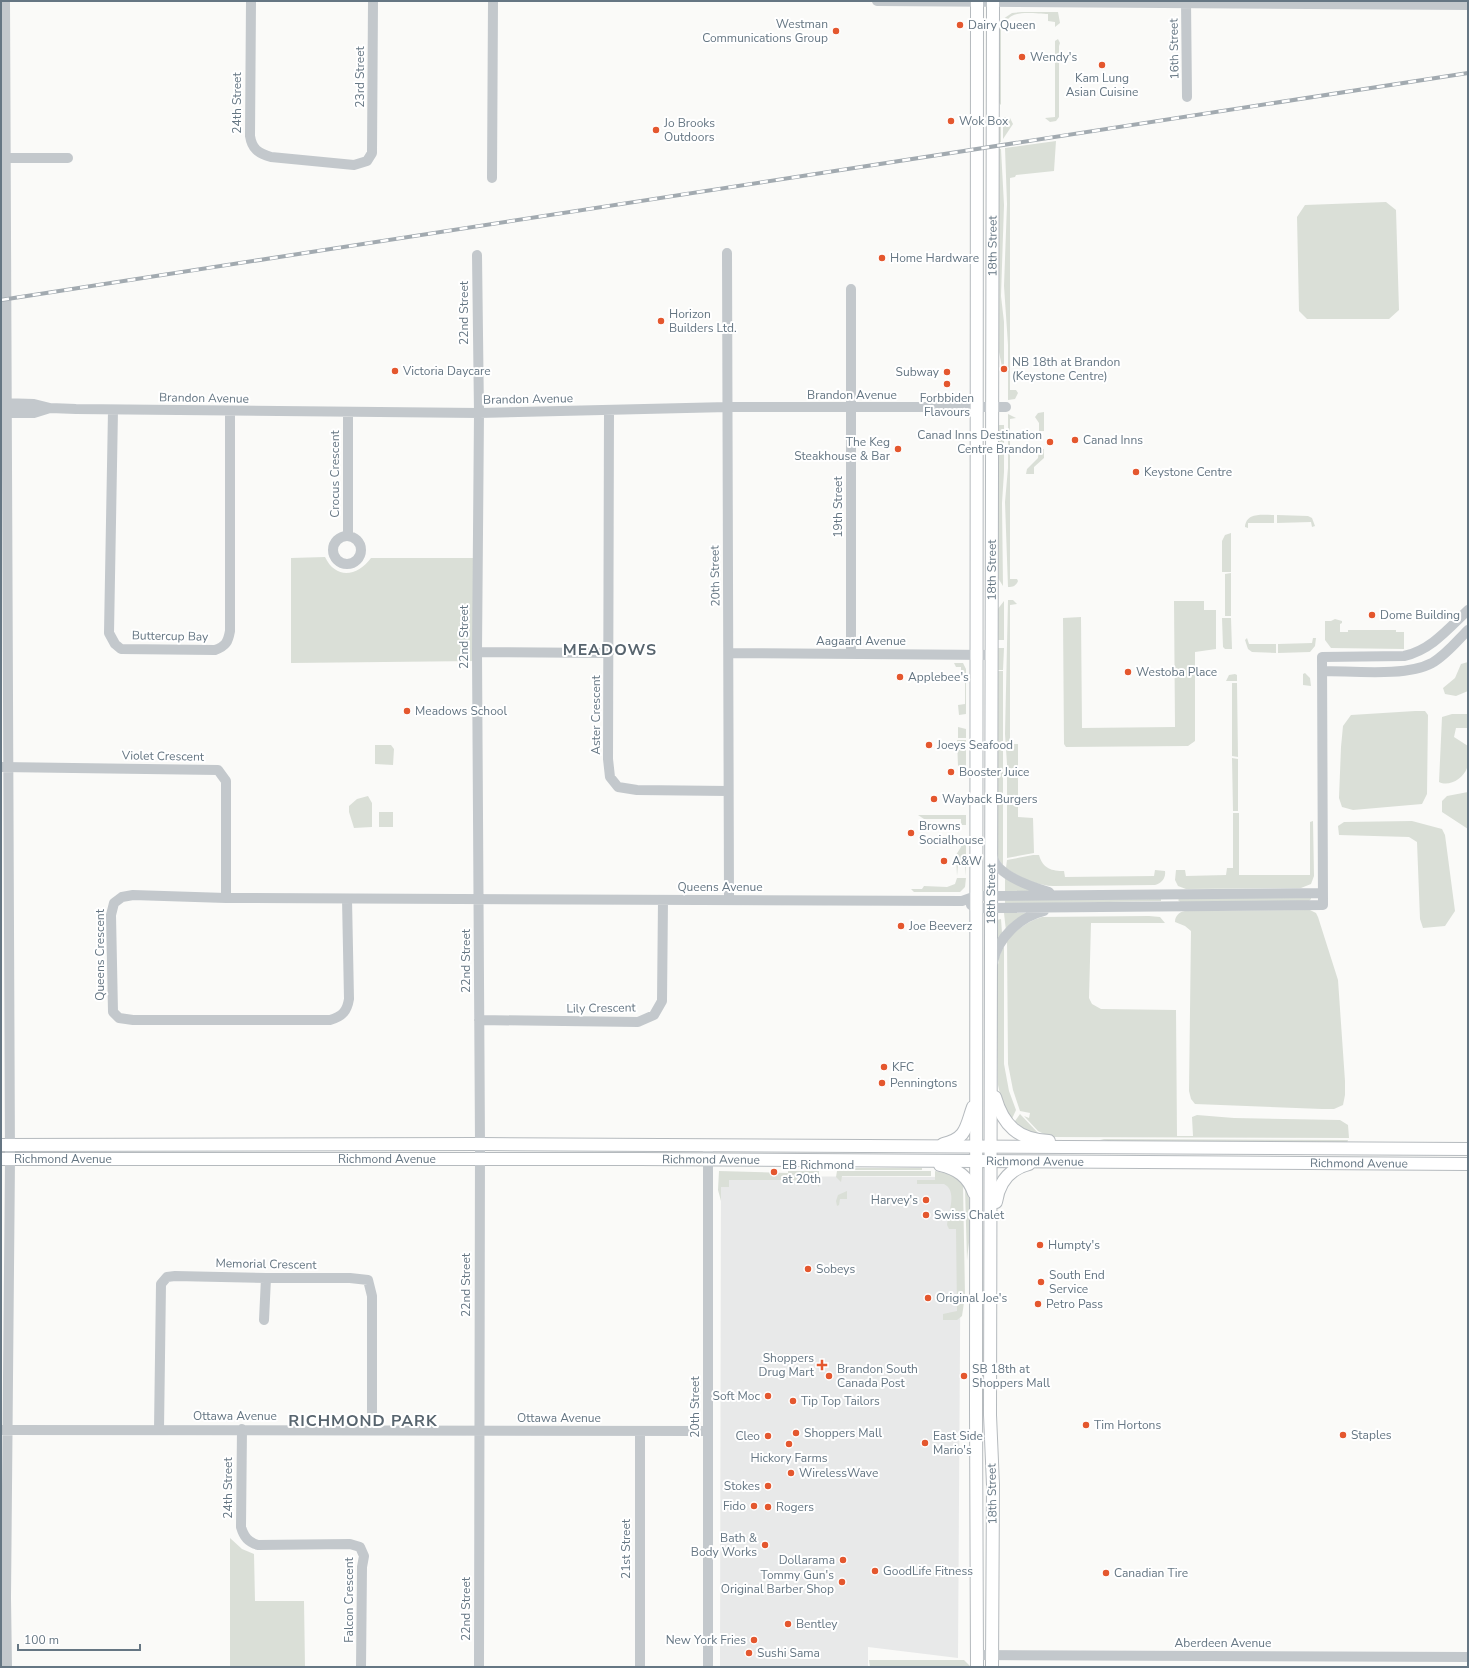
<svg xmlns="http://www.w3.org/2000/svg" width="1469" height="1668" font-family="'Nunito Sans',sans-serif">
	<rect width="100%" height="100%" fill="#fafaf8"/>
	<path fill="#e8e9e9" d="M721,1176L950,1177L961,1187L958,1658L868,1647V1667H720Z"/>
	<path fill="#dadfd7" d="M1022,12H1058L1060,23L1055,27V22L1048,21V14C1037,14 1012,9 1007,21H1003V19L1012,13Z
		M998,21H1001V105L999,103Z
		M1058,39L1060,43L1059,46V117L1056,121L1050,122L1045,118L1055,117V41Z
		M1001,117V142L998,143V120Z
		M1003,117L1010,118L1013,124L1003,139Z
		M1056,141L1054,171L1016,175L1015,177L1010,178V390H1016L1018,393L1015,399L1008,400V345L1004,286L1007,204L1005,148Z
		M998,149H1001L1004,205L1001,296L1004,322V367H1002L997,342Z
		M1386,202L1396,210L1399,310L1389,319H1307L1299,311L1297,217L1305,205Z
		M1044,412V431H1039V423L1035,417L1038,413Z
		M1008,414L1016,418L1010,419V579H1017L1018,581C1016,586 1013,587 1008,587L1005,502L1008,468Z
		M998,425H1004V472L1002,503L1003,586L998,578Z
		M1039,449H1044V458L1034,467V474H1026L1027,469L1038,458Z
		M1274,515V523H1248V528L1245,527C1246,512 1263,515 1274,515Z
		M1277,515L1308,516L1312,518L1315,526L1312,527L1311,522L1277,523Z
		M1231,533V572H1222V541L1225,535Z
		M325,557C336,580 358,576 371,558H477V661L291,663V558Z
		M1231,573V616H1225V574Z
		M1008,600H1013L1017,604L1010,605V744H1018V817L1033,818L1034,853L1007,858V764L1005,734Z
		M1004,601V640H997V610Z
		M1174,601H1204V610H1216V649L1195,652V741L1188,746L1066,747L1064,744L1063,618L1081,617L1082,728L1175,727Z
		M1222,618H1231L1232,649H1225L1223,647Z
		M1335,619L1342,621V623L1340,624V632H1348V630H1396V632H1404V649L1331,648L1325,640V621H1331Z
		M1247,638L1249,644H1276V653L1252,652L1248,649L1245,640Z
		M1313,638H1316L1315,646L1310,652L1278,653V644L1312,643Z
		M997,648H1004L1003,670H997Z
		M1468,662V691L1456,696L1445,694L1443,688L1455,678L1461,664Z
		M954,663H963L966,669V714L959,715L958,705L965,704V675L961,674V667H956Z
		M997,671H1003V865L997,858Z
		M1305,673L1310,678L1311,686L1303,685V674Z
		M1235,674L1237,675V681H1226L1229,675Z
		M1232,683H1237L1238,757L1232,756Z
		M1415,711H1425L1428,715L1427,794L1422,804L1353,810L1342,807L1339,798L1341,747L1343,726L1351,715Z
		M1452,714H1468V728H1456L1454,737L1468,746C1468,753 1469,762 1467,768C1463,779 1449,787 1439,782L1442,717Z
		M958,727L966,729V738H958Z
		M957,740H966V768L958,766Z
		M375,745H391L394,749L393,765L375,764Z
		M1232,758L1238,759V811H1233Z
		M1468,792V829L1442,812V801L1447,796Z
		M368,796L372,803V827L354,828L349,812V806L357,799Z
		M379,812H393V827H379Z
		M1233,813H1239V875H1310V822L1313,821L1314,876L1311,884L1301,888L1186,889L1178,886L1175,880L1176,870H1185L1186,876L1226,875L1227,868H1233Z
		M918,815H966V825H961V819H924Z
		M1412,821L1442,829L1445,835L1455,911L1445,926L1423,928L1420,919L1417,842L1409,837L1339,835L1338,826L1344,822Z
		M963,837L966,838V876L965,865H958L957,876L956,855L961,847Z
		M1033,855H1039C1043,869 1052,871 1064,871L1065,877L1154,876L1155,870L1165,871C1166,878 1162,883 1155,885L1053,886C1036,885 1020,878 1006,868L1007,860Z
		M957,878H966L965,887L960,892H914L911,889H922L924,886L947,887L955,884Z
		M1005,878L1031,891H1005Z
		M1311,897V899L1309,901L1180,902L1178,900L1179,899Z
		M1161,899V901L1005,904V900Z
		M1310,910L1316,913L1318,917L1338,980L1345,1081V1095L1343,1105L1334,1109H1322L1195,1104L1191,1099L1189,1091L1191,931L1185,926L1175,922C1175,916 1179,912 1185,911Z
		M1004,913H1027L1006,931Z
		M1149,916L1160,917L1165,923H1091L1089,998L1092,1004L1101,1009L1176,1010L1177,1136H1193L1192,1117L1197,1115L1234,1118L1340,1120L1348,1125L1349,1138L1050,1137L1038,1131L1024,1116L1029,1118L1030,1113L1020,1111L1013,1090L1008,1064L1007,940C1017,929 1028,921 1042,917Z
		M1001,919L1002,933L997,941V920Z
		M1004,946V1064L1009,1091L1016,1110L1011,1121L1002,1103L998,1085L997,972L999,957Z
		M1020,1114L1040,1135V1138L1013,1124Z
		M1100,1139L1348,1140L1347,1143L1112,1142Z
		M850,1168H922V1170H850Z
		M719,1171L788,1173V1171H819V1187L818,1186V1180H729V1187H721V1201L718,1190Z
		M837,1171H931V1176H842L841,1182L836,1177Z
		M935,1171L956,1176L963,1185L965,1296L962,1316L957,1320H943V1314L957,1311L956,1229H949L947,1225C948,1213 958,1191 944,1184H917V1180H935Z
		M965,1188C976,1209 969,1237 967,1261Z
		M847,1191V1199H840L839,1205L837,1206L836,1201L838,1195Z
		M230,1538L242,1549L254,1554L255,1601H304L305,1667H230Z
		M869,1660H964L971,1667H870Z"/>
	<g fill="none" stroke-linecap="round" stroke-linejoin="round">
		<defs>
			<g id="major">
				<path d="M977,1L976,1407L977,1667"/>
				<path d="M995,1097C1003,1125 1018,1140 1049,1141"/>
				<path d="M943,1144C967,1139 966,1126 973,1107"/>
				<path d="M1,1145L480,1144L1468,1149"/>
				<path id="s1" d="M1,1159H639L1468,1164"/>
				<path d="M940,1165C957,1169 968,1176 974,1193"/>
				<path d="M996,1202C999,1182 1009,1169 1029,1164"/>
				<path id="s2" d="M992,1667L993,1485L990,1415L993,1"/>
			</g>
		</defs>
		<use href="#major" stroke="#b5babe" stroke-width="14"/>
		<path stroke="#c3c8cc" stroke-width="10" d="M5,1L10,1159L6,1598L7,1667
			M251,1L250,136C252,149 258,153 271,157L354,165L367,161L372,153L373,1
			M877,1L1468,5
			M1186,1L1187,97
			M1,158H68
			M492,178L493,1
			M727,253L729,900
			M477,255L479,413L477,652L480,1144L479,1667
			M851,289V654
			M1,403L34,404L50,408L76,409L479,413L728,407H1006
			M113,410L109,633L115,644L121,649L215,650C226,646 228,642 230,631V411
			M609,410L608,759L610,777L618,787L637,790L728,791
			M1,413H34L50,408
			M348,536V412
			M333 550a14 14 0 1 1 28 0a14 14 0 1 1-28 0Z
			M477,652L609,653
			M729,653L992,655
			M1322,671C1353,671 1406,677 1432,663C1446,655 1457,641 1468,630
			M1,767L218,770L226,781V898
			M992,854C994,875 1032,887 1049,892
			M347,899L349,999C347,1011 343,1016 330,1020H133L119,1018L113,1012L111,915L114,903L122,897L133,895L226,898L962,901L976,896L1322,893
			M971,905L976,908H991L1323,905L1322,657L1404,656C1431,650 1448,629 1468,610
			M993,962C998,937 1020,917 1044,911
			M479,1020L638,1022L654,1015L662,1001L663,900
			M264,1320L266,1278
			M159,1429L161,1284L167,1277L175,1276L266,1278H350L368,1280L372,1296V1430
			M242,1429L241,1527C244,1537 248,1542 258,1545L350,1544L360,1547L364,1556L362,1567L361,1667
			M1,1430L708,1431
			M977,1655L1468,1657
			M640,1667V1431
			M708,1667V1146"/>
		<use href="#major" stroke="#fff" stroke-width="12"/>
		<defs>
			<path id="rail" d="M1,300L1468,73"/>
		</defs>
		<use href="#rail" stroke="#a2aab0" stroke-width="4"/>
		<use href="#rail" stroke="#fff" stroke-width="2.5" stroke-dasharray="8" stroke-linecap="butt"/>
	</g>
	<g fill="#e4572e" stroke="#fff" stroke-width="1.5">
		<circle cx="960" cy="25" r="4"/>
		<circle cx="836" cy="31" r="4"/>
		<circle cx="1022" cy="57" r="4"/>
		<circle cx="1102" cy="65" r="4"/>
		<circle cx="951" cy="121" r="4"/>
		<circle cx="656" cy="130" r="4"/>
		<circle cx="882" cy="258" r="4"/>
		<circle cx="661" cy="321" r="4"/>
		<circle cx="1004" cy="369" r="4"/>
		<circle cx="395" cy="371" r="4"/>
		<circle cx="947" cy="372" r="4"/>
		<circle cx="947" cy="384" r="4"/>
		<circle cx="1075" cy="440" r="4"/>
		<circle cx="1050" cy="442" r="4"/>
		<circle cx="898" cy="449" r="4"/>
		<circle cx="1136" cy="472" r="4"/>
		<circle cx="1372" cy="615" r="4"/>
		<circle cx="1128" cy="672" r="4"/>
		<circle cx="900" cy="677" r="4"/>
		<circle cx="407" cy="711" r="4"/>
		<circle cx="929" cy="745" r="4"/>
		<circle cx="951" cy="772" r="4"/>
		<circle cx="934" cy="799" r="4"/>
		<circle cx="911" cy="833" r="4"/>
		<circle cx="944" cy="861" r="4"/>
		<circle cx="901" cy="926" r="4"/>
		<circle cx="884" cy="1067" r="4"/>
		<circle cx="882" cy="1083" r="4"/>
		<circle cx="774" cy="1172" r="4"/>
		<circle cx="926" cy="1200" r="4"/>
		<circle cx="926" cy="1215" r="4"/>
		<circle cx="1040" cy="1245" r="4"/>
		<circle cx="808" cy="1269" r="4"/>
		<circle cx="1041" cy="1282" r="4"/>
		<circle cx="928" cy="1298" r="4"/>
		<circle cx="1038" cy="1304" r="4"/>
		<path d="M820 1359h4v4h4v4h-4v4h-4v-4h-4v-4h4z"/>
		<circle cx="829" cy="1376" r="4"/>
		<circle cx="964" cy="1376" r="4"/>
		<circle cx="768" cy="1396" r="4"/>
		<circle cx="793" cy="1401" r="4"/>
		<circle cx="1086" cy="1425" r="4"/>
		<circle cx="796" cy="1433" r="4"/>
		<circle cx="1343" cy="1435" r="4"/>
		<circle cx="768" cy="1436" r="4"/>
		<circle cx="925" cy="1443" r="4"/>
		<circle cx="789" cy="1444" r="4"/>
		<circle cx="791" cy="1473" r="4"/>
		<circle cx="768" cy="1486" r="4"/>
		<circle cx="754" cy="1506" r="4"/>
		<circle cx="768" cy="1507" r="4"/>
		<circle cx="765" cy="1545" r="4"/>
		<circle cx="843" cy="1560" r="4"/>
		<circle cx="875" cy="1571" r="4"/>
		<circle cx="1106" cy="1573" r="4"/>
		<circle cx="842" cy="1582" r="4"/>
		<circle cx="788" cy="1624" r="4"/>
		<circle cx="754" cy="1640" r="4"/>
		<circle cx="749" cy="1653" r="4"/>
	</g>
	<g text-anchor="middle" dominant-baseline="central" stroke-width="4" stroke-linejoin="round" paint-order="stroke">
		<g font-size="12" fill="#657683" stroke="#fff" text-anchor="start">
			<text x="828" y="24" text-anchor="end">Westman<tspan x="828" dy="14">Communications Group</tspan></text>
			<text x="968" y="25">Dairy Queen</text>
			<text x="1030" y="57">Wendy's</text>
			<text x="1102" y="78" text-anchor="middle">Kam Lung<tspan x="1102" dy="14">Asian Cuisine</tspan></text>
			<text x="959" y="121">Wok Box</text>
			<text x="664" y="123">Jo Brooks<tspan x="664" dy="14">Outdoors</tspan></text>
			<text x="890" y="258">Home Hardware</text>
			<text x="669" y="314">Horizon<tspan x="669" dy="14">Builders Ltd.</tspan></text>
			<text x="1012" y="362">NB 18th at Brandon<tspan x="1012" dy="14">(Keystone Centre)</tspan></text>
			<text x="403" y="371">Victoria Daycare</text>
			<text x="939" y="372" text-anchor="end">Subway</text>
			<text x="947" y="398" text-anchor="middle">Forbbiden<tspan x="947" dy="14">Flavours</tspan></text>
			<text x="1042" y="435" text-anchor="end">Canad Inns Destination<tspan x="1042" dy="14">Centre Brandon</tspan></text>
			<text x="1083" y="440">Canad Inns</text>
			<text x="890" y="442" text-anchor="end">The Keg<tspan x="890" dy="14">Steakhouse &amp; Bar</tspan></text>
			<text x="1144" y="472">Keystone Centre</text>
			<text x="1380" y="615">Dome Building</text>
			<text x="1136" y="672">Westoba Place</text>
			<text x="908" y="677">Applebee's</text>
			<text x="415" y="711">Meadows School</text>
			<text x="937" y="745">Joeys Seafood</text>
			<text x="959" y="772">Booster Juice</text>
			<text x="942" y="799">Wayback Burgers</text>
			<text x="919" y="826">Browns<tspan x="919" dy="14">Socialhouse</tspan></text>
			<text x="952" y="861">A&amp;W</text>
			<text x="909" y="926">Joe Beeverz</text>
			<text x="892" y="1067">KFC</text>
			<text x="890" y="1083">Penningtons</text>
			<text x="782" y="1165">EB Richmond<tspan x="782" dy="14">at 20th</tspan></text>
			<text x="918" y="1200" text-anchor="end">Harvey's</text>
			<text x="934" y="1215">Swiss Chalet</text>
			<text x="1048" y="1245">Humpty's</text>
			<text x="816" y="1269">Sobeys</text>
			<text x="1049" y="1275">South End<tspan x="1049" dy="14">Service</tspan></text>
			<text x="936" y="1298">Original Joe's</text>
			<text x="1046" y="1304">Petro Pass</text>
			<text x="814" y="1358" text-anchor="end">Shoppers<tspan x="814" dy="14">Drug Mart</tspan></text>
			<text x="837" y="1369">Brandon South<tspan x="837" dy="14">Canada Post</tspan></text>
			<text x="972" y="1369">SB 18th at<tspan x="972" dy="14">Shoppers Mall</tspan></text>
			<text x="760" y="1396" text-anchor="end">Soft Moc</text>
			<text x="801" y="1401">Tip Top Tailors</text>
			<text x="1094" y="1425">Tim Hortons</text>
			<text x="804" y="1433">Shoppers Mall</text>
			<text x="1351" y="1435">Staples</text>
			<text x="760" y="1436" text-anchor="end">Cleo</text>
			<text x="933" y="1436">East Side<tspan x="933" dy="14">Mario's</tspan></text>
			<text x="789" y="1458" text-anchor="middle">Hickory Farms</text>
			<text x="799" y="1473">WirelessWave</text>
			<text x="760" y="1486" text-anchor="end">Stokes</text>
			<text x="746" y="1506" text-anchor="end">Fido</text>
			<text x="776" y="1507">Rogers</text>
			<text x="757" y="1538" text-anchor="end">Bath &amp;<tspan x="757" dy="14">Body Works</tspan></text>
			<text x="835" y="1560" text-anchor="end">Dollarama</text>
			<text x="883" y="1571">GoodLife Fitness</text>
			<text x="1114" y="1573">Canadian Tire</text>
			<text x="834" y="1575" text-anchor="end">Tommy Gun's<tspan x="834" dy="14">Original Barber Shop</tspan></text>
			<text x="796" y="1624">Bentley</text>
			<text x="746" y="1640" text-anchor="end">New York Fries</text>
			<text x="757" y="1653">Sushi Sama</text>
		</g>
		<g font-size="12" fill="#657683" stroke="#fff">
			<text transform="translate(1174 49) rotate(-91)">16th Street</text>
			<text transform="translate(360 77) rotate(-90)">23rd Street</text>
			<text transform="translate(237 103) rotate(-90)">24th Street</text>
			<text stroke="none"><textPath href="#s2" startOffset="1421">18th Street</textPath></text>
			<text transform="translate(464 313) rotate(-90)">22nd Street</text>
			<text x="852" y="395">Brandon Avenue</text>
			<text transform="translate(204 398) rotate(1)">Brandon Avenue</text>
			<text transform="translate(528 399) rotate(-1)">Brandon Avenue</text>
			<text transform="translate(335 474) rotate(-90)">Crocus Crescent</text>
			<text transform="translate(838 507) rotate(-90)">19th Street</text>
			<text stroke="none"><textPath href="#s2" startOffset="1097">18th Street</textPath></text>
			<text transform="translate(715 576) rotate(-91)">20th Street</text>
			<text transform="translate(170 636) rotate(1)">Buttercup Bay</text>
			<text transform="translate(464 637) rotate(-90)">22nd Street</text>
			<text x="861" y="641">Aagaard Avenue</text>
			<text transform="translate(596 715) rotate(-90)">Aster Crescent</text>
			<text transform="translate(163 756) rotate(1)">Violet Crescent</text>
			<text x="720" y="887">Queens Avenue</text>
			<text stroke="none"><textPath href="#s2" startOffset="773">18th Street</textPath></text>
			<text transform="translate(100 955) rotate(-90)">Queens Crescent</text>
			<text transform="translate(466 961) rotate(-90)">22nd Street</text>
			<text transform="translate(601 1008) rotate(-1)">Lily Crescent</text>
			<text stroke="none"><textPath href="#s1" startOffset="386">Richmond Avenue</textPath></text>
			<text stroke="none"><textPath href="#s1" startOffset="62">Richmond Avenue</textPath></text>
			<text stroke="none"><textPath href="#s1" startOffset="710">Richmond Avenue</textPath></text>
			<text stroke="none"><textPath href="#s1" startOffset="1034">Richmond Avenue</textPath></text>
			<text stroke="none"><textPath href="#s1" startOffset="1358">Richmond Avenue</textPath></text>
			<text transform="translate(266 1264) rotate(1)">Memorial Crescent</text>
			<text transform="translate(466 1285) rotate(-90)">22nd Street</text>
			<text transform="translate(695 1407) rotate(-90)">20th Street</text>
			<text x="235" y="1416">Ottawa Avenue</text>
			<text x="559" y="1418">Ottawa Avenue</text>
			<text transform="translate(228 1488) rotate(-90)">24th Street</text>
			<text transform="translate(992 1494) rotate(-91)">18th Street</text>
			<text transform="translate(626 1549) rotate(-90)">21st Street</text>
			<text transform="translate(349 1600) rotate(-90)">Falcon Crescent</text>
			<text transform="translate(466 1609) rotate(-90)">22nd Street</text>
			<text x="1223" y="1643">Aberdeen Avenue</text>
		</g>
		<g font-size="16" font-weight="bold" letter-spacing="1" fill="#57646e" stroke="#fff">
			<text x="610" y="650">MEADOWS</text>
			<text x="363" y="1421">RICHMOND PARK</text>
		</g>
	</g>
	<rect width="1469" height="1668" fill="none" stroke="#657683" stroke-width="4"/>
	<path d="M18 1644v6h122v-6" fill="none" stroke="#657683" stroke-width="2"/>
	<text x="24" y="1644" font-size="12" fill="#657683" stroke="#ffffff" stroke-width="3" paint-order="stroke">100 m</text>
</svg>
